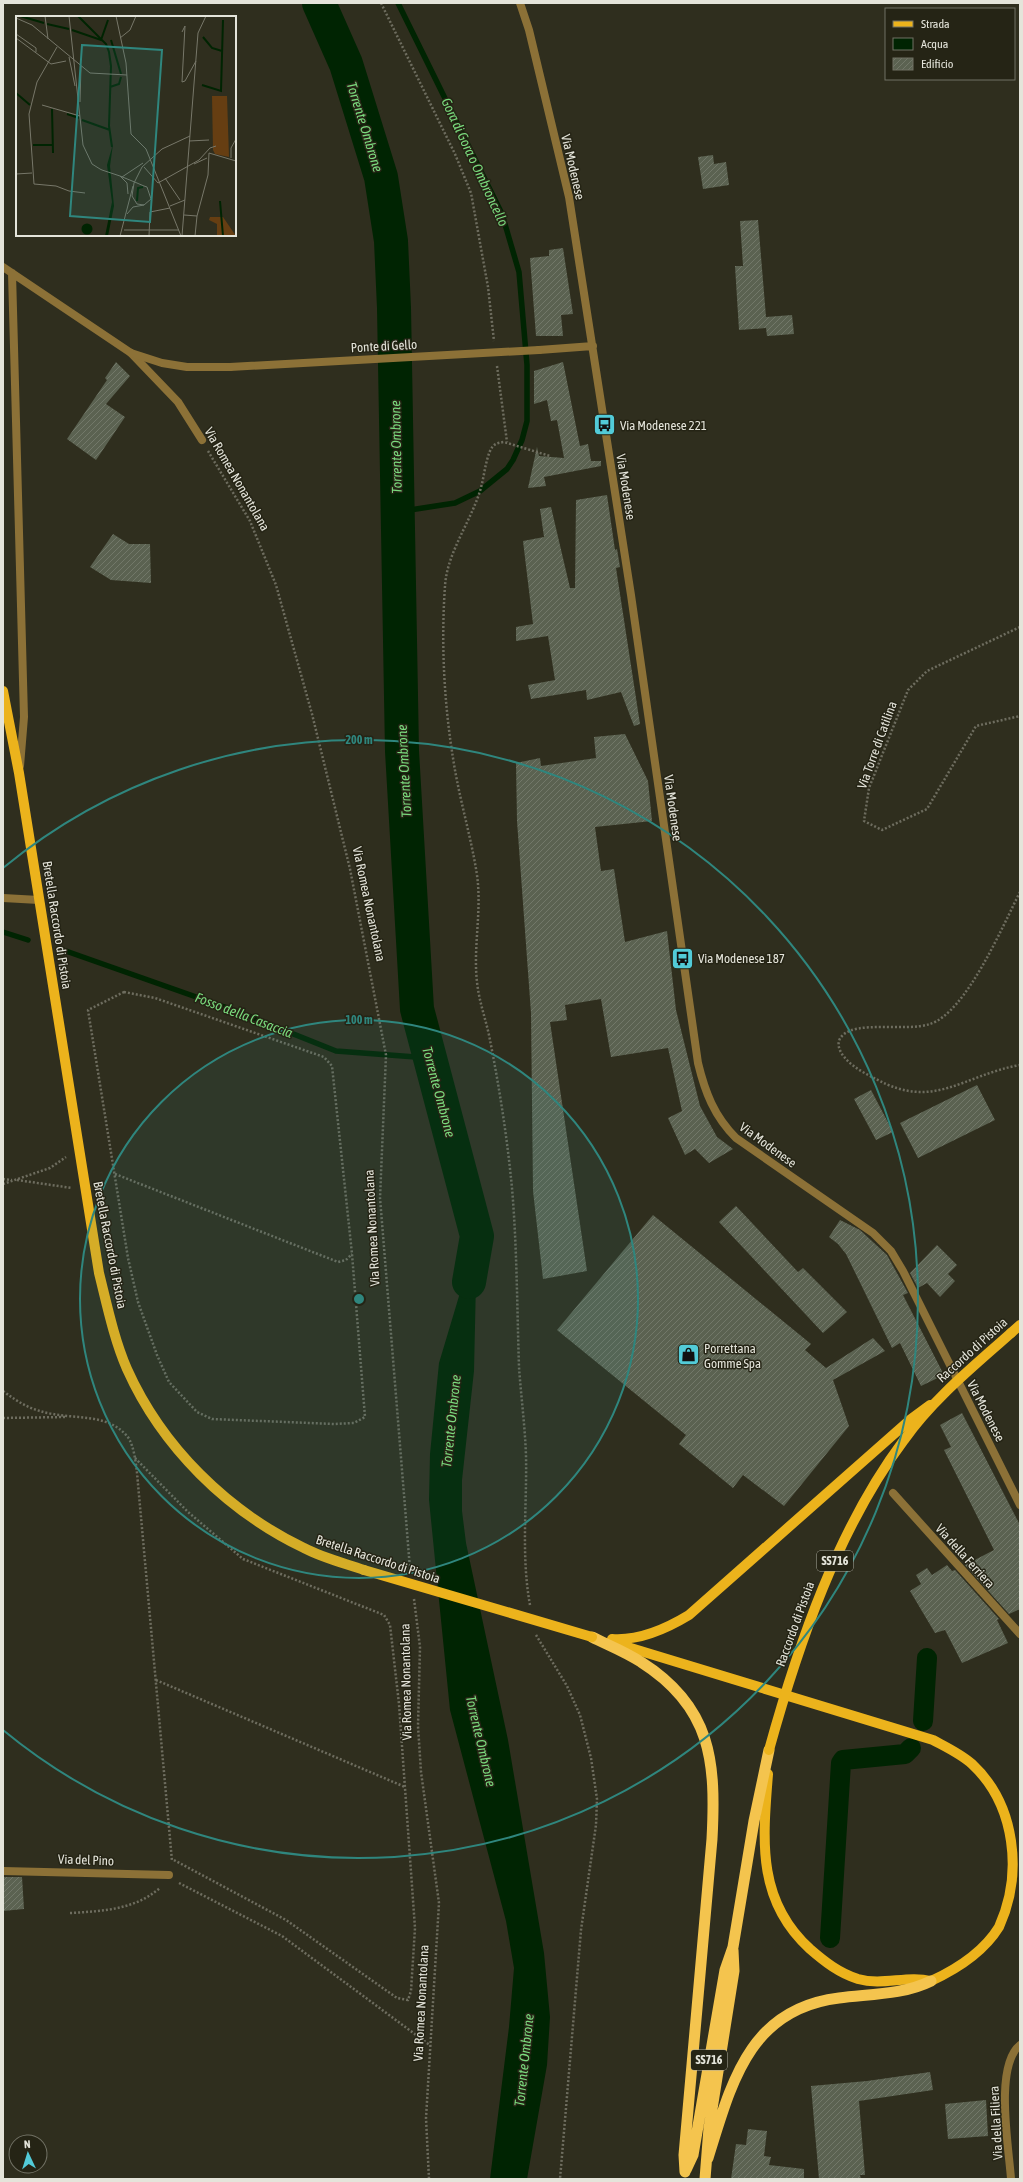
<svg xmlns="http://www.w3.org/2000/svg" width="1023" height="2182" font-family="'Asap Condensed',sans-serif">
	<defs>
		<pattern id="building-hatch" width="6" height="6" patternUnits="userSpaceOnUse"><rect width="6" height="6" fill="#5b6251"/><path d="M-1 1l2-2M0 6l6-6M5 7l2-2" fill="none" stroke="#727869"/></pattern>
	</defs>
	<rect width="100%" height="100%" fill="#2f2e1e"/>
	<path fill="#002402" d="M477,1236L474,1371L462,1480V1511L466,1543L508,1740L544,1953L550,2017L547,2065L527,2179H490L509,2027L514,1968L506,1921L450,1710L429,1500L430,1454L439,1363Z"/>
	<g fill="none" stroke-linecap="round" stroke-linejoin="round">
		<path stroke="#002402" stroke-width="5.5" d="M397,512L455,503L480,491L507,469L513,460L522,440L527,421V365L519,272L502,214L398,3
			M3,932L28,940
			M63,950L236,1011L336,1051L429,1058"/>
		<path stroke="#002402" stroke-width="20" d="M923,1721L927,1658
			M830,1938L841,1763L843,1760L905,1754L911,1748"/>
		<path stroke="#002402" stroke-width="34" d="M319,3L346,64L381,177L391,241L394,308L402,751L417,1009L477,1236L469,1282"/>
	</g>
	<path fill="url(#building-hatch)" d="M713,155L714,164L726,162L729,185L703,189L698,157Z
		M758,220L766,317L792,315L794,334L767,336L766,328L739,330L735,266H743L740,221Z
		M563,248L573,314L561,315L563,336H536L530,258L549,256V250Z
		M116,362L130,376L106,404L125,417L96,460L67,439L107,380L105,378Z
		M563,362L580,446L588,444L591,461H601V466L544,477L546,486L528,488L537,447L539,456L564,458L557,420L551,421L547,400L534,404V371Z
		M607,495L615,550L617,549L620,567L616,568L640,724L634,726L621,692L587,700L586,690L531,699L528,685L555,680L548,636L516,641V627L533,624L523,541L544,537L540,509L551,507L570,588H575L576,500Z
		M113,534L129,544H150L151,583L111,580L90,567Z
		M625,734L648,781L652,821L595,827L601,871L614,869L625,942L667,931L676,1010L700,1106L717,1137L733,1149L709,1163L695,1149L685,1155L668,1118L682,1111L668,1048L611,1057L601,999L565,1005L567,1020L550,1022L587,1271L543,1279L533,1191L531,1013L517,821L516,763L540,758L541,766L596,758L594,737Z
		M977,1085L995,1120L918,1158L900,1123Z
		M871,1090L893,1132L876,1140L854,1099Z
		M736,1206L798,1272L803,1268L847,1312L823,1333L719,1222Z
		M653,1215L811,1344L805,1350L826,1368L873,1338L885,1351L833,1380L849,1426L784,1506L743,1475L733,1488L679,1444L686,1435L557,1330Z
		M840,1220L860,1230L887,1255L908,1293L903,1295L944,1375L921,1386L900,1343L892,1348L846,1254L838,1244L829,1237Z
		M937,1245L957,1265L948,1274L955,1281L940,1297L927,1283L918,1288L910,1273Z
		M962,1413L1020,1525V1609L1009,1614L965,1565L994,1550L944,1450L951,1447L940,1425Z
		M947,1565L952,1571L955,1570L999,1619L997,1620L1008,1643L962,1663L945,1630L935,1633L910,1591L921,1584L916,1575L927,1568L932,1575Z
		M3,1877H22L24,1909L3,1911Z
		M930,2072L933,2090L859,2101L865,2175H860L861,2179H819L811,2086L867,2081Z
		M986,2100L988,2136L948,2139L945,2104Z
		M748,2129L767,2131L764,2156L771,2157L769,2165L804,2169V2179H731L736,2144L746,2145Z"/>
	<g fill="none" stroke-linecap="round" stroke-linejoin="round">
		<path stroke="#6e6d5f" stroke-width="2.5" stroke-dasharray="2 2" stroke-linecap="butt" d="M381,3L455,154L471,193L488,287L494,341
			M497,366L507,442
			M208,451L250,521L276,585L312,714L350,869L386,1055L380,1198L410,1569
			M1020,627L927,671L908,690L869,788L864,821L882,830L927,809L976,726L1020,716
			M1020,892C1003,925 966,1013 930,1024C906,1032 856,1020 842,1036C835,1043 840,1053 846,1059C854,1068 866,1074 876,1079C934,1111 963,1075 1020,1065
			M124,992L155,998L324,1057L332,1066L352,1254L365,1417L354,1423L334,1424L212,1419L197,1412L169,1382L157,1355L138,1302L128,1258L88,1010Z
			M115,1174L338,1262L346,1260L352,1254
			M3,1179L12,1180
			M17,1180L72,1188
			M3,1184L50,1168L66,1157
			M3,1391C19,1403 33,1411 53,1414C78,1419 108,1414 127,1436C135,1445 137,1472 138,1484L172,1861
			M3,1418L66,1417
			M135,1458L188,1512L243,1559L384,1615L390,1625L399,1704L415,1928L411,1991L408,2000L397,1998L286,1920L172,1859
			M414,1599L420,1647L418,1726L421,1772L439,1903L426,2118L429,2179
			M530,1605C521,1556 527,1505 526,1456C525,1426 521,1396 519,1367C517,1307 517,1247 512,1188C507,1136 499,1085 489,1035C485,1017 479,1001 477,982C473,947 482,911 477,875C471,836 459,798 453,758C444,702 441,643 445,586C447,553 470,523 480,491C484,478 485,463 490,451C493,444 497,443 504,442L550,456
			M536,1635L567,1686L580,1715L591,1758L597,1799L596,1825L581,1930L560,2179
			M156,1680L405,1787
			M179,1883L282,1936L431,2046
			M70,1913C103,1911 134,1910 160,1888"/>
		<path stroke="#8c7137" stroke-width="8" d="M131,353L178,402L202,440
			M3,898L39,900
			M893,1493L1020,1634
			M3,1871L169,1875
			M1011,2179C1009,2148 994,2066 1020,2045"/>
		<path stroke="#8c7137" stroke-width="8" d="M520,3L529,30L569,197L631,595L698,1063C705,1092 714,1116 736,1138L873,1233L891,1251L903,1271L1020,1505
			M3,267L131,353L162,363L187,367H230
			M12,273L24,717L20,766
			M539,350L593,346"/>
		<path stroke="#ecb31c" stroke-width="10" d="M3,691L19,773L99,1273C107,1305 114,1339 127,1369C162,1447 227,1511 304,1548C323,1558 344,1563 364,1570
			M1011,1333L1020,1325
			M612,1639C640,1641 666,1629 689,1615L911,1419L930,1405
			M611,1642L933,1740C946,1747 961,1754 972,1764C1016,1805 1023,1874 999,1927C983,1953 957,1969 931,1981C907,1975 883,1986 858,1979C839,1973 825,1962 810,1949C756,1900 763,1839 768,1774"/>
		<path stroke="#f4c44e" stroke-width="11" d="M592,1637C608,1645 626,1652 641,1662C712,1707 716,1762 712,1839L684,2155L685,2172
			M708,2158C731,2085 748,2009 839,1998C869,1994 903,1995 931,1981
			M686,2170L693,2155L725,1970L733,1947L754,1821L769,1750
			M705,2179L709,2128L734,1971L733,1950"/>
		<path stroke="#8c7137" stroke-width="8" d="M230,367L539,350"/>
		<path stroke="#ecb31c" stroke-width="10" d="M364,1570L592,1637
			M769,1750C798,1645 838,1528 904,1440C933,1399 974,1366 1011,1333"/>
	</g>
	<circle cx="359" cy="1299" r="279" fill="#2f867e" fill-opacity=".12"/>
	<g fill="none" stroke="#2f867e" stroke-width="2">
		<circle cx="359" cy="1299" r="279"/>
		<path d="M3 868A559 559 0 1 1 3 1730"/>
	</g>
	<defs>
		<symbol id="bus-square" viewBox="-11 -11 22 22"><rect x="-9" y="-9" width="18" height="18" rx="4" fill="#52cbd8" stroke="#252415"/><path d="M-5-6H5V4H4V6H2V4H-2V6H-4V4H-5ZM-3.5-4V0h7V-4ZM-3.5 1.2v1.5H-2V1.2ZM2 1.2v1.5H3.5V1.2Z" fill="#111"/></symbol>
		<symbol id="shop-square" viewBox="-11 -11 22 22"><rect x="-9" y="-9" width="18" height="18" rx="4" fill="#52cbd8" stroke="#252415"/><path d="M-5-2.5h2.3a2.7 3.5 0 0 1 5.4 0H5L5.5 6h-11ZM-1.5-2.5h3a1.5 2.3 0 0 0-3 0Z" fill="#111"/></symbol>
	</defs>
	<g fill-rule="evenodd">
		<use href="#bus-square" x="592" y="412" width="25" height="25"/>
		<use href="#bus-square" x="670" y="946" width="25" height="25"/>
		<use href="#shop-square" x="676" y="1342" width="25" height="25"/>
	</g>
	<g text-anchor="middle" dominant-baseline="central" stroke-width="3" stroke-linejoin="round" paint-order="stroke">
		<g fill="#252415" stroke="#abaa9f" stroke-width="1">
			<rect x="817" y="1551" width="36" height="20" rx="3"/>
			<rect x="691" y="2050" width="36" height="20" rx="3"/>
		</g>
		<g font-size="12" font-weight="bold" fill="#e4e4da">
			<text x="835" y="1561">SS716</text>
			<text x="709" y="2060">SS716</text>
		</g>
		<g font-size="13" fill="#e4e4da" stroke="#252415">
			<text transform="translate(573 167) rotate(77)">Via Modenese</text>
			<text transform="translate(384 346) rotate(-3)">Ponte di Gello</text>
			<text transform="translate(237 479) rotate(60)">Via Romea Nonantolana</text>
			<text transform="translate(626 487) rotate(81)">Via Modenese</text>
			<text transform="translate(877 745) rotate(-70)">Via Torre di Catilina</text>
			<text transform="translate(673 808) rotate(82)">Via Modenese</text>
			<text transform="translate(369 904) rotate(78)">Via Romea Nonantolana</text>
			<text transform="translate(57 925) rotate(81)">Bretella Raccordo di Pistoia</text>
			<text transform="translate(768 1145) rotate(36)">Via Modenese</text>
			<text transform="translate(372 1228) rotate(-93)">Via Romea Nonantolana</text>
			<text transform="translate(110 1245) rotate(79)">Bretella Raccordo di Pistoia</text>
			<text transform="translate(972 1350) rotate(-42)">Raccordo di Pistoia</text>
			<text transform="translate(986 1411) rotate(63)">Via Modenese</text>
			<text transform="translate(965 1556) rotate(48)">Via della Ferriera</text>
			<text transform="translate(378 1559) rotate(18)">Bretella Raccordo di Pistoia</text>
			<text transform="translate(795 1624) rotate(-70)">Raccordo di Pistoia</text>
			<text transform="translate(406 1682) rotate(-91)">Via Romea Nonantolana</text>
			<text transform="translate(86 1860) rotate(2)">Via del Pino</text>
			<text transform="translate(421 2003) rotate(-87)">Via Romea Nonantolana</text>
			<text transform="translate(996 2123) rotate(-93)">Via della Filiera</text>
		</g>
		<g font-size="13" fill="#e4e4da" stroke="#252415" text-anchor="start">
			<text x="620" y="425">Via Modenese 221</text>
			<text x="698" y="958">Via Modenese 187</text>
			<text x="704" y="1348">Porrettana<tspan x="704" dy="15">Gomme Spa</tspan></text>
		</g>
		<g font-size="14" font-style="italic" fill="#7ada7d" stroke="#252415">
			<text transform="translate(365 127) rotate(73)">Torrente Ombrone</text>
			<text transform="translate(475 162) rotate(65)">Gora di Gora o Ombroncello</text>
			<text transform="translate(396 447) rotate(-91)">Torrente Ombrone</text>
			<text transform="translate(404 771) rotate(-93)">Torrente Ombrone</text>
			<text transform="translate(244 1015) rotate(21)">Fosso della Casaccia</text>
			<text transform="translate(439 1092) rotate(75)">Torrente Ombrone</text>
			<text transform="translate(451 1421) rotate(-84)">Torrente Ombrone</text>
			<text transform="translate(481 1741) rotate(77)">Torrente Ombrone</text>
			<text transform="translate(524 2060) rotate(-84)">Torrente Ombrone</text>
		</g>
	</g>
	<g transform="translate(16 16)">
		<rect width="220" height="220" fill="#2f2e1e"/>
		<path d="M194,201H207L220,220H201V208L193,204Z" fill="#663e12"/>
		<path d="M196,80H211L213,141L199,138L197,134Z" fill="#663e12"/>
		<path d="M97,128L94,150L98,190L92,220H89L96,186L91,149ZM65.5 213a5.5 5.5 0 1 1 11 0a5.5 5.5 0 1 1-11 0Z" fill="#002402"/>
		<path fill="none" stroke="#002402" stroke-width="2" d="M4,0L28,7M62,0L90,28L93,36L95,50L93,110L96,131M31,8L53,13M56,14L85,24L92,4M187,21L196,32L206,35M95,24L105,58M186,69L205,75L207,4M94,71L103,68L105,61M0,77L14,89M36,93L37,137M51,98L63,102M66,104L94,114M17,129H36M121,185L122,172L127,171M204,185L207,220"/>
		<path fill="none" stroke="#777769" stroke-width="1" d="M29,0L32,23M53,0L67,129L76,148L84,153L86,154L104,160L121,167L128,170L131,171L135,183L128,189L121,188L116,180L118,167L126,151L146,133L174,120M100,0L110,47L115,118L130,133L165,220M0,2L16,9L74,57L111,59M166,16L169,10L166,66L169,65L180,45M0,18L20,32V36M0,22L35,48L50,45M104,22L114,14L120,0M41,31L21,66L13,98L18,168L40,170L53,175L69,177M53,41L59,70M64,86L65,50M26,89L64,100M173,125L193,124M215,142V132L220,123M178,148L191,142M128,151L142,167L183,144L194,132L200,130M0,158L16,157M104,160L111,167L112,178M106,161L127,147M149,162L164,184M154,190L169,184M111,198L117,191L128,189M168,199L181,200L179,220M181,200L192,159L193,137L220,145M108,214H163M104,220L117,170M133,220L134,196L154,192M166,220L182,17L190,0"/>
		<path fill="#2f867e" fill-opacity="0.15" stroke="#2f867e" stroke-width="2" d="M66,29L146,34L134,206L54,200Z"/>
		<rect width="220" height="220" fill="none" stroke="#e4e4da" stroke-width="2"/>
	</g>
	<circle cx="359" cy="1299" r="6" fill="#2f867e" stroke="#252415" stroke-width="2"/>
	<g font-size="12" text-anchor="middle" font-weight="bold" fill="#2f867e" stroke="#252415" stroke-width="3" stroke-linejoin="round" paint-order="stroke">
		<text x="359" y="744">200 m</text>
		<text x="359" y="1024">100 m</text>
	</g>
	<rect width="1023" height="2182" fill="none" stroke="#e4e4da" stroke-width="8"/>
	<rect x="885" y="8" width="130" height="72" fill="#252415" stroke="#717164"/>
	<rect x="893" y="21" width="20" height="6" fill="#ecb31c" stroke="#717164"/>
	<text x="921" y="28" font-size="12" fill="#e4e4da">Strada</text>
	<rect x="893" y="38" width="20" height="12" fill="#002402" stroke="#717164"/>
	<text x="921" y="48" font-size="12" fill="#e4e4da">Acqua</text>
	<rect x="893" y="58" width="20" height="12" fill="url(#building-hatch)" stroke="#717164"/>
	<text x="921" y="68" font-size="12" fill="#e4e4da">Edificio</text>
	<g transform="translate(28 2154) rotate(356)"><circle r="19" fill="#252415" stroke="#717164"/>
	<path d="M0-3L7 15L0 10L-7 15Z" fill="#52cbd8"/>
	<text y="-6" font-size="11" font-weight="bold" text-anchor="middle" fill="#e4e4da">N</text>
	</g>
</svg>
